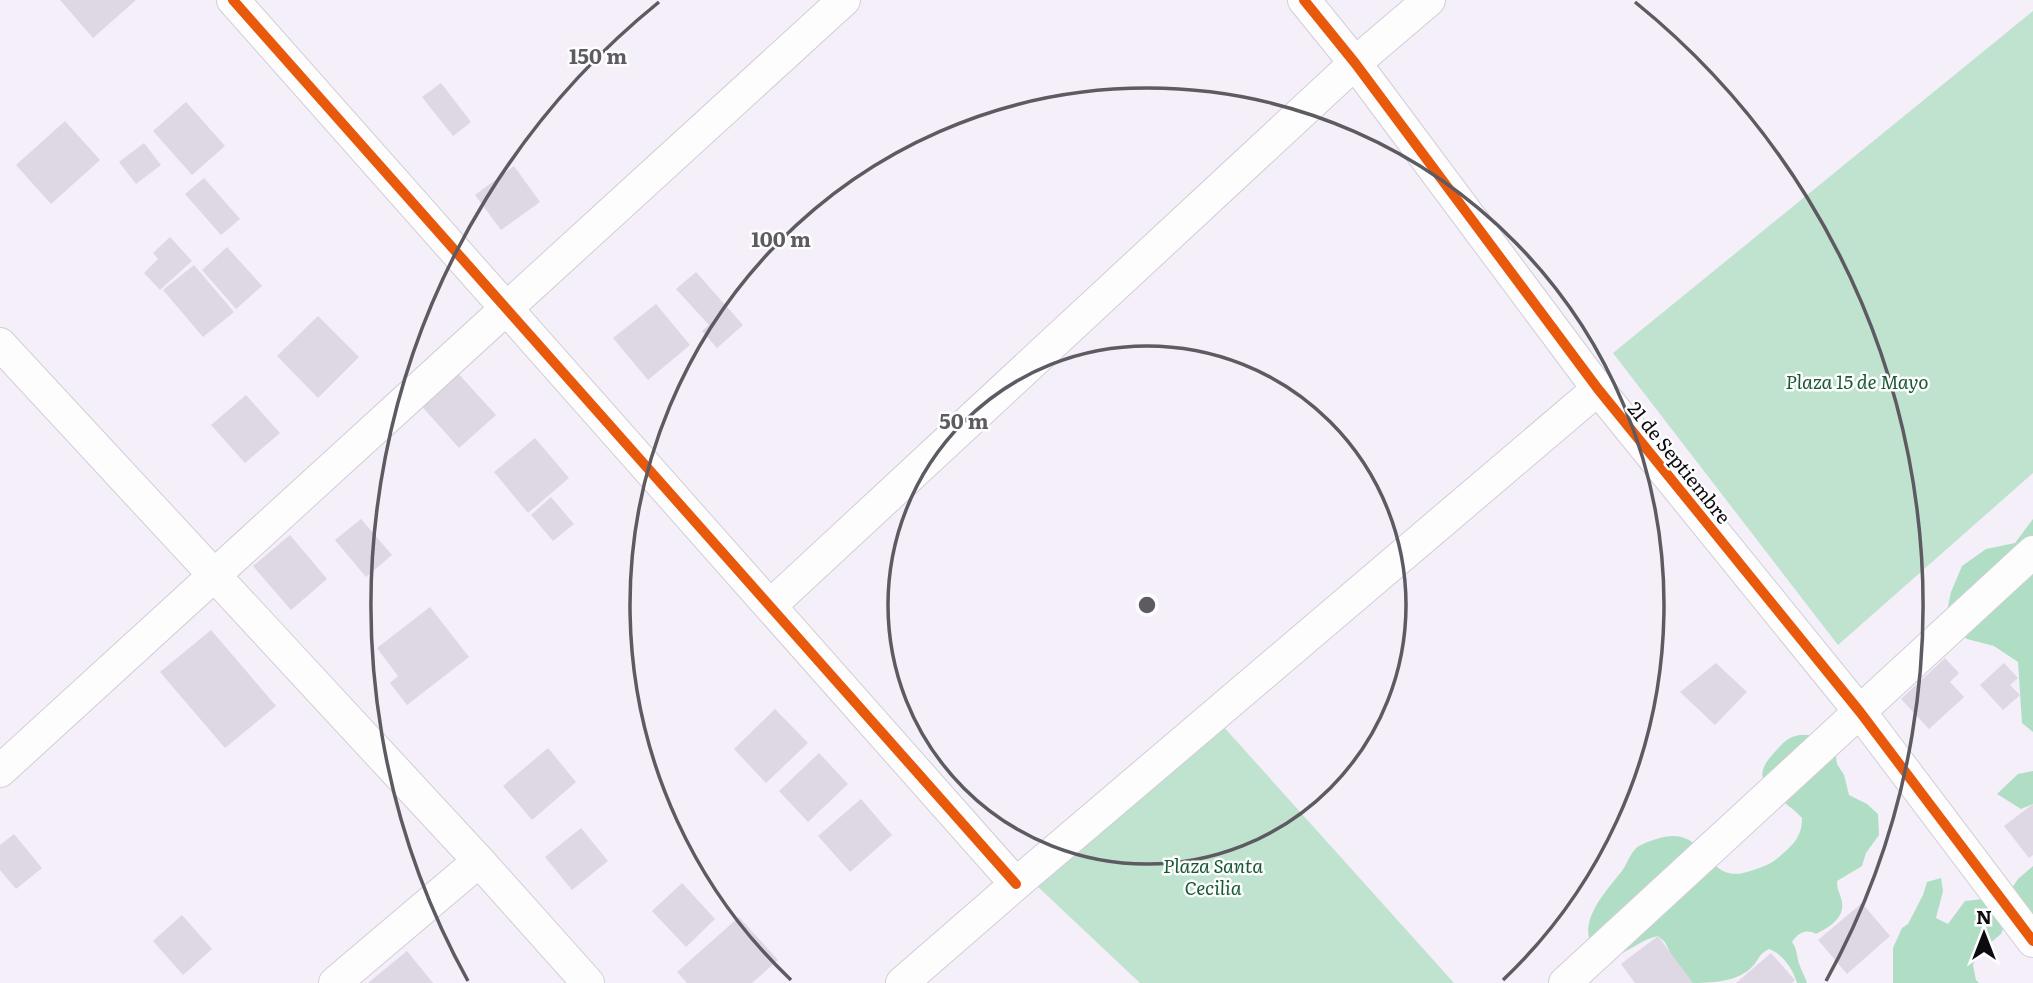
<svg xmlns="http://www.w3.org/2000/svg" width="2033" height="983" font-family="Literata,serif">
	<rect width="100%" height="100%" fill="#f4eff9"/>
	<path fill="#bfe3ce" d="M2033,11V473L1838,645L1613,353Z
		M1222,725L1454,983H1140L1036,885Z"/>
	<path fill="#b0dec4" d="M2033,519V732L2022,723L2018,662L1994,646L1967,639L1945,620L1951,592L1962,566L1986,549L2015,543Z
		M1800,735H1814L1835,750L1837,764L1844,775L1849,795L1867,804L1878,814L1879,835L1866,853L1862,866L1837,881C1837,889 1839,891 1841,898C1847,917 1830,927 1816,934C1806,929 1799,932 1792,942C1798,950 1796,957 1800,966C1802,972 1805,976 1807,983H1797C1793,969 1783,954 1769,949C1758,954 1758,962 1750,969C1734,983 1708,983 1685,983L1665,942L1658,936C1637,941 1628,954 1604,960C1600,954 1591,945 1589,938C1583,913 1611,886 1624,868C1628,861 1632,850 1639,846C1648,841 1663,836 1674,836C1709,837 1708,886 1750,871C1761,868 1771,864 1779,857C1793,845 1802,837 1802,818C1784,797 1743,786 1773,754C1782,744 1787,737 1800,735Z
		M2033,771V804L2021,809L1997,794L2018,774Z
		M2033,866V951L2010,891L2018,879Z
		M1941,878L1943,891L1936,918L1948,924L1965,901L1992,898L2006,921L2001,934L1978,953L1973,965L1976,980L1979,983H1893V948L1902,928L1908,924L1923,895L1927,882Z"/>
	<path fill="#ded7e4" d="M60,0H136L93,38Z
		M441,83L471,122L453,136L422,97Z
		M186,102L225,146L192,175L153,131Z
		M65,121L100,160L51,204L16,165Z
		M144,143L161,165L136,184L119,162Z
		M514,166L540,202L501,230L475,195Z
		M204,178L240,219L221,235L185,194Z
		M170,237L192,261L160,290L144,273L158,259L153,253Z
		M227,247L262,286L236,309L202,270Z
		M194,265L234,312L203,337L163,290Z
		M696,272L743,325L717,348L702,331L709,325L676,289Z
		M656,304L690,345L648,380L613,338Z
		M318,316L359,357L318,398L277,356Z
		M455,370L496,415L459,448L418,402Z
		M246,395L280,433L245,463L211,425Z
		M535,438L569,478L528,513L494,472Z
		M551,497L574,524L553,541L531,515Z
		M361,519L392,555L366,577L335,540Z
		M290,535L327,579L291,610L253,566Z
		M430,607L469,657L407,705L390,683L398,676L377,648Z
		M211,630L276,706L225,748L160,672Z
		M1945,658L1959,673L1950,682L1964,697L1929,729L1901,699Z
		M1716,663L1747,692L1715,725L1680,692Z
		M2004,663L2018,678L2010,685L2020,695L2003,710L1980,685Z
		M775,709L808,743L766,783L734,749Z
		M548,748L576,782L532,820L503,786Z
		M819,753L848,784L808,822L779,791Z
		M861,799L892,835L850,872L818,836Z
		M2033,804V855L2029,858L2004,826Z
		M581,828L608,861L572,890L545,857Z
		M14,834L42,868L16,889L0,870V845Z
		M682,883L715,919L686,947L652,911Z
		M1862,903L1890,936L1847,974L1818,940Z
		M182,915L212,949L183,975L153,941Z
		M739,917L778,960L752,983H687L677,972Z
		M1658,936L1693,983H1635L1621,964Z
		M407,951L433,983H368Z
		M1771,953L1795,980L1792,983H1736Z"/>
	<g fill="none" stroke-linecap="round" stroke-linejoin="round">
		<defs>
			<path id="minor" d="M233,0L1016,884
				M1304,0L1355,63L1598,389L1860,712L2033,941
				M0,344L479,861L588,983
				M770,606L1355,63L1429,0
				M0,771L844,0
				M335,983L479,861
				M902,983L1016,884L1598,389
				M1565,983L2033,552"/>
		</defs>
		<use href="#minor" stroke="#d1ced4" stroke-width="34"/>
		<use href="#minor" stroke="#fdfdfe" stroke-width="32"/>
		<defs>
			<path id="cycleway" d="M233,0L1016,884
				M1304,0L1355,63L1598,389L1860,712L2033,941"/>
		</defs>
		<use href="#cycleway" stroke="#fdfdfd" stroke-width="15"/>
		<use href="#cycleway" stroke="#e8590c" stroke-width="10"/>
	</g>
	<g fill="none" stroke="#5e5a62" stroke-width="3.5">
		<circle cx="1147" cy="605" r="259"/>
		<path d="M791 980A517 517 0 1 1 1503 980"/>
		<path d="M468 981A776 776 0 0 1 659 2M1635 2A776 776 0 0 1 1826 981"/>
	</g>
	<g text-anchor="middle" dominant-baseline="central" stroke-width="5" stroke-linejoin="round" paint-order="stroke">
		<g font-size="19" font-style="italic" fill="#185935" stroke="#fdfdfd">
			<text x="1857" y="381">Plaza 15 de Mayo</text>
			<text x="1213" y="865">Plaza Santa<tspan x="1213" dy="22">Cecilia</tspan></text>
		</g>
		<g font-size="19" fill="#0d0a10" stroke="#fdfdfd">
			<text transform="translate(1680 462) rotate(51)">21 de Septiembre</text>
		</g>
	</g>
	<circle cx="1147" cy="605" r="10" fill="#5e5a62" stroke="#fdfdfd" stroke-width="3.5"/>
	<g font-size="21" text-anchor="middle" font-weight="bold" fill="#5e5a62" stroke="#fdfdfd" stroke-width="5" stroke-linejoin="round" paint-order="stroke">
		<text x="598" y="64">150 m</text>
		<text x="781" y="247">100 m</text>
		<text x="964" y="429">50 m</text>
	</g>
	<g transform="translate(1984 934)" stroke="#fdfdfd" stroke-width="5" paint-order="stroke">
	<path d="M0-5L12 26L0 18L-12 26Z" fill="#0d0a10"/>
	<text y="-10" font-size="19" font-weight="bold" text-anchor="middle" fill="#0d0a10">N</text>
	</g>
</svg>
